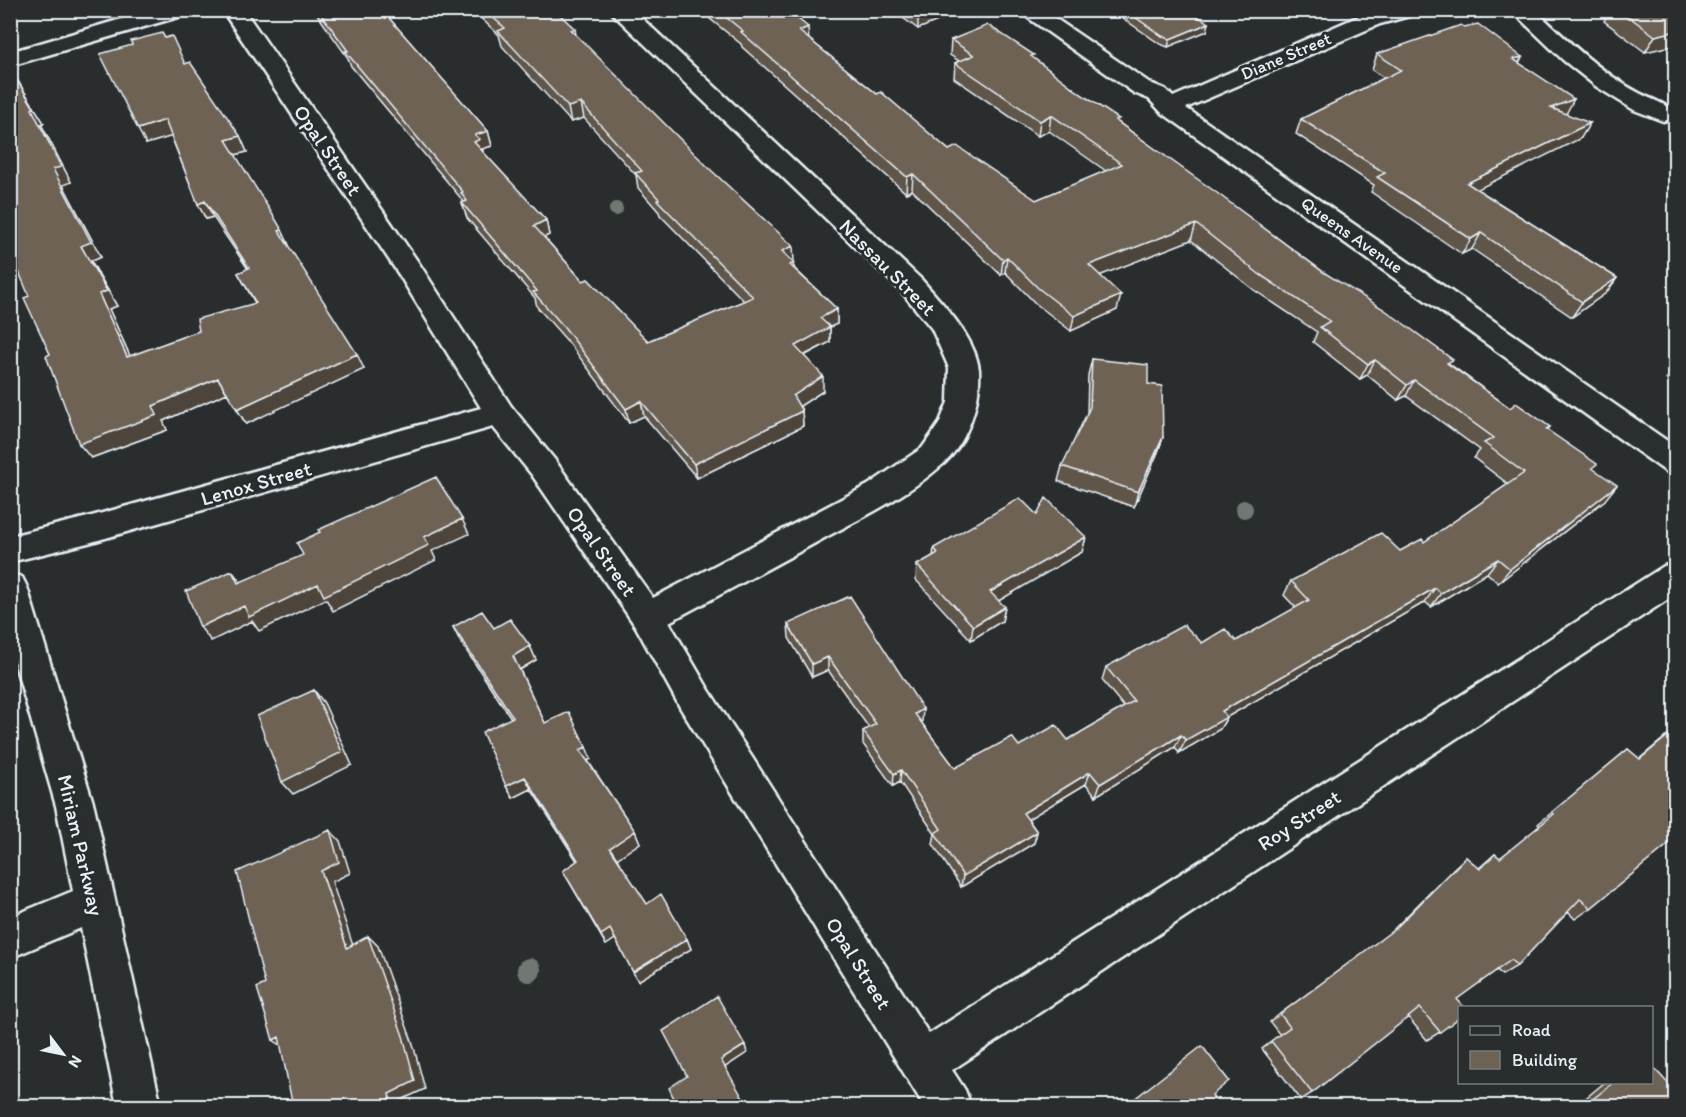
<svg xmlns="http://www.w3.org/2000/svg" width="1686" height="1117" font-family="Itim,sans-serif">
	<rect width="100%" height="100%" fill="#2a2d2e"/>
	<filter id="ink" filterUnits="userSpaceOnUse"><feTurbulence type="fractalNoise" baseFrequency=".0167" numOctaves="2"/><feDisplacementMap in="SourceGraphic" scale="12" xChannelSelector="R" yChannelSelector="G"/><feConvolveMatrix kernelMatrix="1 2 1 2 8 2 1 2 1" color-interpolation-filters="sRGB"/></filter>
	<g filter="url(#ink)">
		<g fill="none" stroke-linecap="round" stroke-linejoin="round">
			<defs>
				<path id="street" d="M152,10H188L185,15L10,66V52Z
					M222,10H244L420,265L511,406L554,459L653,598L868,485L922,448L939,424L948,402L949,368L932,329L901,291L609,10H633L921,279C941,302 976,338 979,370C981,402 967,444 942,465C908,495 866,516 826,537C774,566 721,594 669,622L707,687L929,1034L1664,566L1676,563V594L952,1070L965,1090L971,1106H924L681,709L636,627L532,475L493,427L88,543L10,562V536L88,517L481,408L400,276Z
					M1017,10H1043L1150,83L1165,89L1173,97L1364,14L1378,10H1416L1413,15L1380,24L1186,108L1676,447V475L1665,471L1161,112L1149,99L1134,93Z
					M1511,10H1535C1567,40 1600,72 1639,93C1650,99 1668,104 1675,114L1671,119L1663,121L1634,110L1597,87L1563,60Z
					M10,573L22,577L27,587L94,806L161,1106H117L81,928L10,958V917L73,891L56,806L10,647Z"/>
			</defs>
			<use href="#street" stroke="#e8f1f8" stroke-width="5"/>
			<use href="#street" fill="#2a2d2e" fill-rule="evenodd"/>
		</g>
		<g fill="#717773">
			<circle cx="616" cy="209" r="7"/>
			<circle cx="1244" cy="509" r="9"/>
			<circle cx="529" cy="970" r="12"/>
		</g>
		<path fill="#5f5448" stroke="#e8f1f8" stroke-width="1.5" d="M314,10H382L488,131L492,146L482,149L484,153L546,220L549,235L544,237L583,281L648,341L744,301L660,215L659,212L638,188L636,175L584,118L571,122L502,46L499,35L472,10H555L575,29L576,35L794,261L792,262L795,269L837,309V324L830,327V342L804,356L823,391L800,406L802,411L803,426L697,478L644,416L629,423L569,343L537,307L535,298L467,218L462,203L464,202L351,66L348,58Z
			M699,10H787L809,39L877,94L949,150L1036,200L1106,171L1049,131L1038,136L954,78L955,63L959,61L950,55L951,40L1033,58L1118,122L1510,408L1550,427L1547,430L1593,469L1605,500L1498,583L1487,573L1431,607L1425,602L1227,717L1220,729L1179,753L1175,747L1096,796L1086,784L1028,819L1037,832L1034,843L961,887L933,844L935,834L900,782L893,786L863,744V731L869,728L828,670L812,677L789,638L788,624L923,709L921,722L955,768L1019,746L1068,740L1124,707L1102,680L1106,667L1202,643L1236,641L1296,608L1284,595L1291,581L1400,551L1424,542L1508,484L1474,458L1480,450L1406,396L1398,400L1367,375L1360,379L1313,342L1317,332L1254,290L1191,240L1100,275L1117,310L1071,331L1035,303L1005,272L1001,275L912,190L906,193L742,47L741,44Z
			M892,10H956L955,14L918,29Z
			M1111,10H1188L1207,31L1168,47L1160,44Z
			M1610,10H1676L1645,52L1604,21Z
			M1464,27L1522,57L1519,63L1566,113L1581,138L1477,189L1617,278L1606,293L1572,317L1472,249L1462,254L1371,192L1374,185L1296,134L1301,119L1384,78L1372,70L1377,54Z
			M165,38L240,136L247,152L235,155L289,245L288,246L364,369L246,424L227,393L163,421L167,430L91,458L50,354L16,259L14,75L44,123L41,124L71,182L63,185L101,257L91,261L117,306L109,309L130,356L199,331L255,303L238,273L248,269L213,217L206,219L198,204L171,136L146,144Z
			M1092,359L1148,384L1163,437L1158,452L1134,507L1058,481L1062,466L1087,415L1088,375Z
			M1676,368V385L1666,379Z
			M1037,515L1086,537L1082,552L998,601L1005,607L1002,621L971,640L916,580L917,565L933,556L934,548Z
			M453,627L494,628L530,646L536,660L520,670L545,723L591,759L588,761L635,831L640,843L616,858L647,904L687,939L691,949L638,981L615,939L606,945L563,871L577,861L531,789L513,798L506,786L511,718L460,641Z
			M1676,728V838L1591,908L1575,919L1568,912L1517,966L1502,975L1497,970L1457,999L1440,1032L1427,1040L1408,1017L1312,1093L1301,1100L1262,1049L1280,1035L1270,1022L1280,1014L1390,933L1454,868L1466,857L1479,868L1495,854L1500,858L1540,826L1538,824L1628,749L1639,759Z
			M1604,1083H1652L1676,1107H1575Z"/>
		<path fill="#4d453b" stroke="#e8f1f8" stroke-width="1.5" d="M936,10H956L955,14L918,29V18Z
			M1209,23L1207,31L1168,47L1170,39Z
			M808,27L809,43L799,31Z
			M1676,31V45L1645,52L1655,36Z
			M1522,57L1514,72L1513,59Z
			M14,75L44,123L41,124L71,182L63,185L101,257L91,261L117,306L109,309L137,372L127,357L99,294L53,169Z
			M1574,99L1566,114L1551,108Z
			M581,103L584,118L571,122L568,107Z
			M1051,115L1049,131L1038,136L1040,121Z
			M165,120L173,136L146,144L138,129Z
			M1590,123L1581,138L1460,198L1467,183Z
			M488,131L492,146L482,149L484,154L474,142L475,135Z
			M240,136L247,152L234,155L226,140Z
			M913,174L912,190L906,193L907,177Z
			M205,201L213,217L206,219L198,204Z
			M546,220L549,235L538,240L534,226Z
			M1196,224L1191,240L1086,281L1089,265Z
			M282,230L289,245L287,246L279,231Z
			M1481,233L1472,249L1462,254L1471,239Z
			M793,246L794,261L783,266L782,251Z
			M1007,257L1005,272L1001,275L1003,260Z
			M1617,278L1606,293L1572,317L1582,302Z
			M1121,295L1117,310L1071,331L1074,316Z
			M837,309V324L830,327V342L795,360V346L820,318Z
			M357,354L364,369L246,424L237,409Z
			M1375,360L1367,375L1360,379L1368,364Z
			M823,376V391L794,410L793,396Z
			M218,378L227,393L163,421L167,430L91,458L79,444L153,406Z
			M1414,380L1406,396L1398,400L1407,385Z
			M641,401L644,416L629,423L626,409Z
			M802,411L803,426L697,478L694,464Z
			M1163,437L1158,452L1134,507L1138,492Z
			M1617,485L1605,500L1498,583L1510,569Z
			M462,519L469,534L432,551L436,560L333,611L326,599L259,631L252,621L211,641L200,627L244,606L318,584L424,537Z
			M1086,537L1082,552L988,607L990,592Z
			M1498,559L1487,573L1431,607L1441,593Z
			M232,571L243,585L238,583Z
			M1435,588L1425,602L1227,717L1220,729L1179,753L1186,740L1222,711Z
			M1005,607L1002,621L971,640L973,626Z
			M530,646L536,660L519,670L513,656Z
			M828,657V670L812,677V664Z
			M314,690L324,703L352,765L293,794L282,782Z
			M923,709L922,722L914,726L915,714Z
			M1181,735L1175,747L1096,796L1100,784Z
			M586,747L591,759L585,762L580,750Z
			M901,770L900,782L893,786L894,774Z
			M1090,772L1086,784L1020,824L1023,813Z
			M525,777L531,789L513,798L506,786Z
			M330,830L340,841L350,873L332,882L357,958L347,948L321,871Z
			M635,831L640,843L615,860L610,848Z
			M1037,832L1034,843L961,887L963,876Z
			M610,929L615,939L606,945L601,935Z
			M368,936L378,946L413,1044L425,1089L399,1101L400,1107H392L389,1094Z
			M687,939L691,949L638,981L633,972Z
			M279,1037L285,1048L273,1040Z
			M745,1045L747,1053L724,1068L721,1060Z"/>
		<path fill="#6e6254" stroke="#e8f1f8" stroke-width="1.5" d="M318,10H382L488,131L475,135L480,139L474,142L546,220L534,226L583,281L588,279L648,341L753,297L657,200L659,199L635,173L642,171L581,103L568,107L498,31L505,28L484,10H555L575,29L571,30L712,171L793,246L782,251L794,263L790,265L837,309L820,318L830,327L795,346L823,376L793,396L802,411L694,464L641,401L626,409L565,328L533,292L537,291L462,203L467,201L461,193L463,192L345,51H348Z
			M717,10H787L808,27L799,31L877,94L881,92L949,150L957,146L1036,200L1122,164L1051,115L1040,121L955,63L974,55L951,40L988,25L1034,55L1031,56L1081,94L1119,119L1115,120L1217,193L1323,272L1385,310L1453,360L1447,363L1510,408L1516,403L1550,427L1546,429L1597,464L1592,468L1617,485L1510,569L1498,559L1441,593L1435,588L1222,711L1227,717L1186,740L1181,735L1100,784L1090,772L1023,813L1037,832L963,876L935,833L941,829L901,770L894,774L863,731L876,724L828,657L812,664L788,624L850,596L923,709L915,714L955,768L1012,737L1019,746L1056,725L1068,740L1134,701L1106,667L1184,625L1202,643L1225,629L1236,641L1309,600L1291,581L1381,533L1400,551L1422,539L1424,542L1524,473L1484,443L1494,438L1414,380L1407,385L1375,360L1368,364L1320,327L1330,321L1259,274L1196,224L1089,265L1121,295L1074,316L1038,288L1007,257L1003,260L913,174L907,177L741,32L743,31Z
			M908,10H936L918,18Z
			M1125,10H1188L1209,23L1170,39L1162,36Z
			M1620,10H1676V31L1655,36Z
			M1478,24L1522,57L1513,59L1574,99L1551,108L1590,123L1467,183L1617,278L1582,302L1481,233L1471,239L1377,177L1385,173L1301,119L1401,70L1377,54L1461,25L1464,27Z
			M162,33L165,38L172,36L185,64L190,62L240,136L226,140L276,220L282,230L279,231L357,354L237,409L218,378L153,406L157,415L79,444L46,356L50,354L24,298L29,296L14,260L16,259L10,248V76L14,75L34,108L32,109L61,167L53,169L91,242L81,246L107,291L99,294L127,357L199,331L197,319L256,303L238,273L249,268L205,201L198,204L165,120L138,129L100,54L132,45L131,41Z
			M1092,359L1148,365V384L1162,386L1163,437L1138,492L1062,466L1090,407Z
			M436,477L462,519L424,537L429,545L324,596L318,584L249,617L244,606L200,627L186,591L232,571L238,583L303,555L297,543L320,532L318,530Z
			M1020,498L1037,515L1046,498L1086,537L990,592L1005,607L973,626L917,565L938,553L934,548Z
			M482,611L494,628L510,619L530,646L513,656L545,723L569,712L586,747L580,750L635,831L610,848L647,904L661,894L687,939L633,972L610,929L601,935L563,871L578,860L525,777L506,786L482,732L513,717L453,627Z
			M314,690L342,752L282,782L257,716Z
			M1676,729V838L1591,908L1580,899L1517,966L1511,960L1457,999L1465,1008H1460V1017L1440,1032L1420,1008L1312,1093L1271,1041L1290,1027L1280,1014L1396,928L1466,857L1480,869L1495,854L1500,858L1554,814L1552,812L1628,749L1640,759Z
			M330,830L339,862L321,871L347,948L368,936L403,1036L415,1081L389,1094L392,1107H293L279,1037L273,1040L257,988L265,984L237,872Z
			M717,996L745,1045L721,1060L748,1107H678L669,1088L687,1076L663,1031Z
			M1202,1046L1229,1081L1212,1095L1221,1107H1124Z
			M1652,1066L1676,1092V1107H1594L1589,1102L1613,1083H1652Z"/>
	</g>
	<g text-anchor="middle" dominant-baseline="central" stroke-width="6" stroke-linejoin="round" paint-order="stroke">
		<g font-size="18" fill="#e8f1f8" stroke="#2a2d2e">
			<text transform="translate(1286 56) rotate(-23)">Diane Street</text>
			<text transform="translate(1352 235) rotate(35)">Queens Avenue</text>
		</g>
		<g font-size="21" fill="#e8f1f8" stroke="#2a2d2e">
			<text transform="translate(328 150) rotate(56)">Opal Street</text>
			<text transform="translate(888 267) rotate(45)">Nassau Street</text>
			<text transform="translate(256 483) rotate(-16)">Lenox Street</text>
			<text transform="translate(602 551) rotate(55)">Opal Street</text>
			<text transform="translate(1299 820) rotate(-33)">Roy Street</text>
			<text transform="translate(81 845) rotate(77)">Miriam Parkway</text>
			<text transform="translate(859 963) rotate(58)">Opal Street</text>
		</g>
	</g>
	<rect width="1686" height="1117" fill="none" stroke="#2a2d2e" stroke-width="36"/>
	<rect x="18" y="18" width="1650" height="1081" fill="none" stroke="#e8f1f8" stroke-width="2" filter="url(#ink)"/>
	<rect x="1458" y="1006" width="195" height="78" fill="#2a2d2e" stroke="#767b7f" stroke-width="1.5"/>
	<rect x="1470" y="1026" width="30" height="9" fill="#2a2d2e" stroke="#767b7f" stroke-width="1.5"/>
	<text x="1512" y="1036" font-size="18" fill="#e8f1f8">Road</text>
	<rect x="1470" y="1051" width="30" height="18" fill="#6e6254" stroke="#767b7f" stroke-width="1.5"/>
	<text x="1512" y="1066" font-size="18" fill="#e8f1f8">Building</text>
	<g transform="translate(63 1054) rotate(122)" stroke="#2a2d2e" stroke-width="4.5" paint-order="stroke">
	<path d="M0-4.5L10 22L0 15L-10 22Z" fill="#e8f1f8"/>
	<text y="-9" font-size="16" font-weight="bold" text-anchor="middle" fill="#e8f1f8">N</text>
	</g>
</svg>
